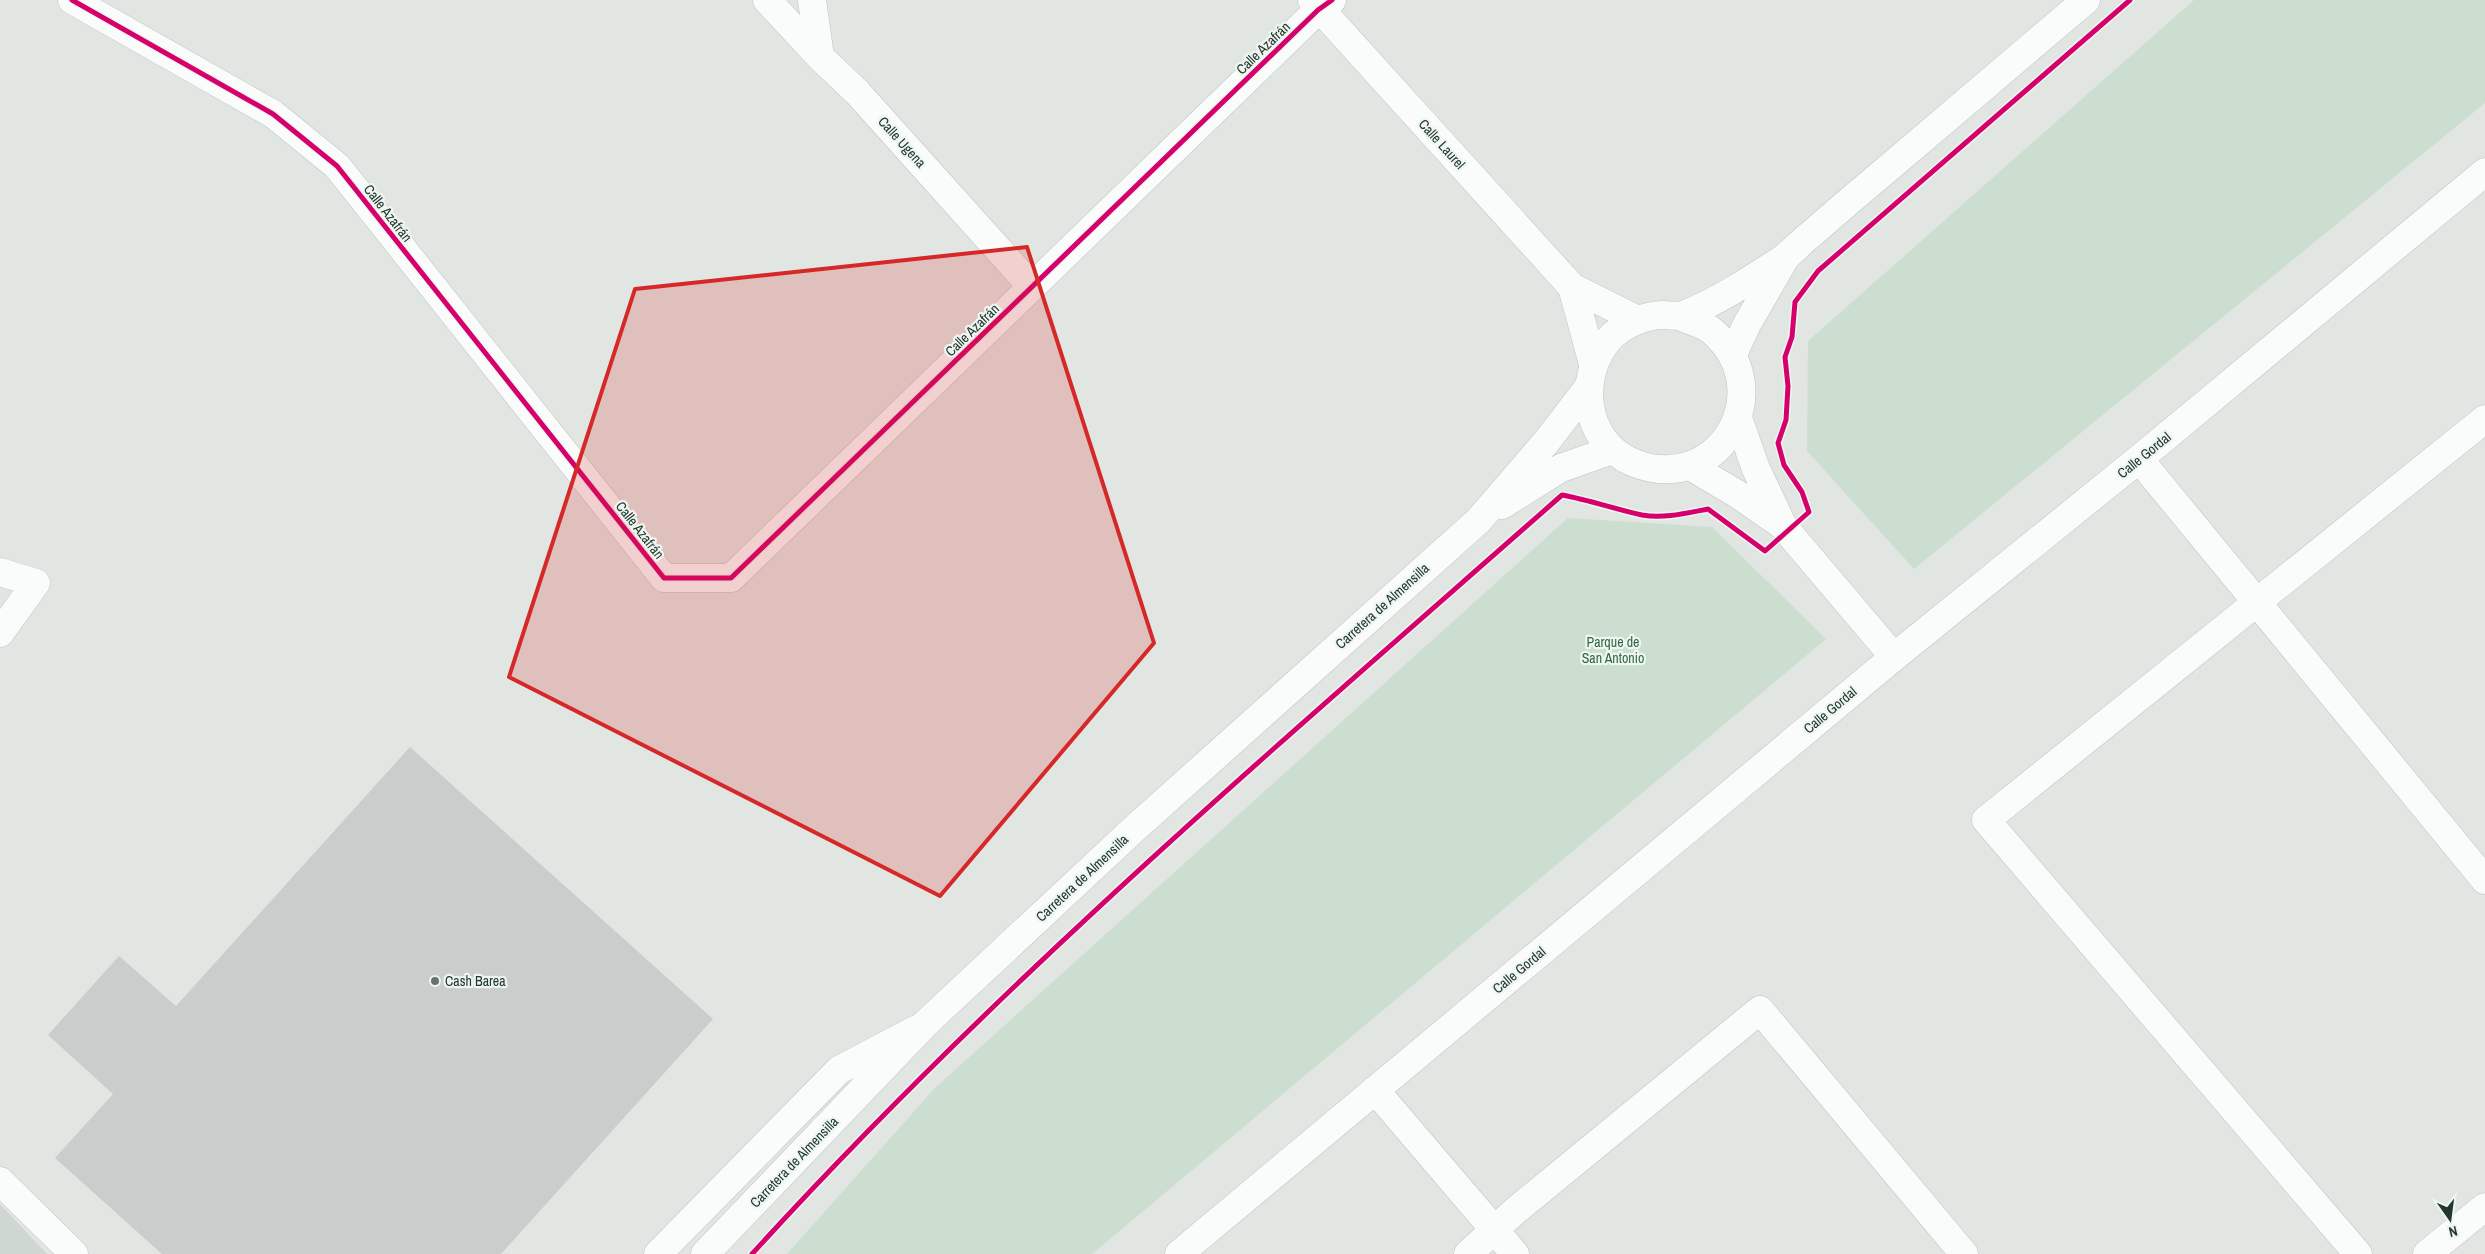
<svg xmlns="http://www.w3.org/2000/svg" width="2485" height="1254" font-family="'Archivo Narrow',sans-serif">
	<rect width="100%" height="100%" fill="#e1e6e3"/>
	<path fill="#cfd7d3" d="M0,1204L47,1254H0Z"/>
	<path fill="#ccdecf" d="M2194,0H2485V103L1914,569L1807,451L1808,341Z
		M1568,518L1712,527L1826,639L1092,1254H787L935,1088Z"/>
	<path fill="#c9cdcb" d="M410,747L713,1019L501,1254H162L55,1158L113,1094L48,1035L119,956L176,1006Z"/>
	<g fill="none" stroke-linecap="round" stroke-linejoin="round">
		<defs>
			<path id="street" d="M72,0L273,114L337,166L664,578H731L1318,10L1332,0
				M767,0L820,57L857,92L1032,287
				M812,0L820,57
				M1312,0L1572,287L1638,320
				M1572,287L1593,364
				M1738,418L1756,469L1783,526L1894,657
				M2139,459L2485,880
				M1690,466L1739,495L1782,525
				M0,572L36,583L0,633
				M1375,1090L1515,1254
				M0,1181L74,1254
				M658,1254L839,1070L917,1029
				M1179,1254L1894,657L2139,459L2485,172
				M1468,1254L1515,1211L1760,1010L1964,1254
				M2358,1254L1986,820L2485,419
				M2427,1254L2485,1207"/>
			<path id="secondary" d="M1680,316C1690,321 1704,324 1712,331C1782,392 1716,498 1632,462C1583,441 1577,376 1609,339C1622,325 1645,315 1663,315C1670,315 1677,317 1683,315C1716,303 1755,277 1784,258C1793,251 1801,242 1810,235C1833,215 1856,195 1879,176C1948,117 2017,59 2086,0
				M1733,354L1747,324L1784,260
				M1502,505L1561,468L1612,450
				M705,1254L925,1024L1134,829L1478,521L1547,441L1587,389"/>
		</defs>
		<use href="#street" stroke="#bec3c0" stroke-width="29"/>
		<use href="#secondary" stroke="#bec3c0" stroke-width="29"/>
		<use href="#street" stroke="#fafbfb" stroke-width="28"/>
		<use href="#secondary" stroke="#fafbfb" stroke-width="28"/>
		<defs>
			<path id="cycleway" d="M72,0L273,114L337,166L664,578H731L1318,10L1332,0
				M752,1254C1001,980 1284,740 1562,495C1589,500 1615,509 1642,515C1663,519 1687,513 1708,509L1765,551L1809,512L1802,492L1784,465L1778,443L1786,420L1788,386L1785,357L1792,337L1795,302L1818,271L2130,0"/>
		</defs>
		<use href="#cycleway" stroke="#eff6f1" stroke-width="8"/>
		<use href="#cycleway" stroke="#d6006c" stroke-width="5"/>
	</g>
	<path fill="#d62828" fill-opacity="0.2" stroke="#d62828" stroke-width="4" stroke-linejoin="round" d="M1027,247L1154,643L940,896L509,677L635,289Z"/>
	<circle fill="#65746e" stroke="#eff6f1" stroke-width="2" cx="435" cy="981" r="5"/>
	<g text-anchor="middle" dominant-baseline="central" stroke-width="4.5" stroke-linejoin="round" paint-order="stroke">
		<g font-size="14" fill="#22372f" stroke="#eff6f1">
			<text transform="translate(1263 48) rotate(-44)">Calle Azafrán</text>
			<text transform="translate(902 142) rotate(48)">Calle Ugena</text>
			<text transform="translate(1442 144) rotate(48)">Calle Laurel</text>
			<text transform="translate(388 213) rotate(52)">Calle Azafrán</text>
			<text transform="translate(972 330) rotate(-44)">Calle Azafrán</text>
			<text transform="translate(2144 455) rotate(-39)">Calle Gordal</text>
			<text transform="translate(640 530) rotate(52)">Calle Azafrán</text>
			<text transform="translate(1382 606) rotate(-42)">Carretera de Almensilla</text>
			<text transform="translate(1830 710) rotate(-40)">Calle Gordal</text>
			<text transform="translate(1082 878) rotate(-43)">Carretera de Almensilla</text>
			<text transform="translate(1519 970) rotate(-40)">Calle Gordal</text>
			<text transform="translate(794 1162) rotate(-46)">Carretera de Almensilla</text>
		</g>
		<g font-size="14" fill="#316940" stroke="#eff6f1">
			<text x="1613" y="642">Parque de<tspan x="1613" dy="16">San Antonio</tspan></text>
		</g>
		<g font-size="14" fill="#22372f" stroke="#eff6f1" text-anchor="start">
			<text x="445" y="981">Cash Barea</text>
		</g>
	</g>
	<g transform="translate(2450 1219) rotate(166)" stroke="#eff6f1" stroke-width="4" paint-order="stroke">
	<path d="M0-4L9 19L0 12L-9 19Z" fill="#22372f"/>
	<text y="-8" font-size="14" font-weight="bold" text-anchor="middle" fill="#22372f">N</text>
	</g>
</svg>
